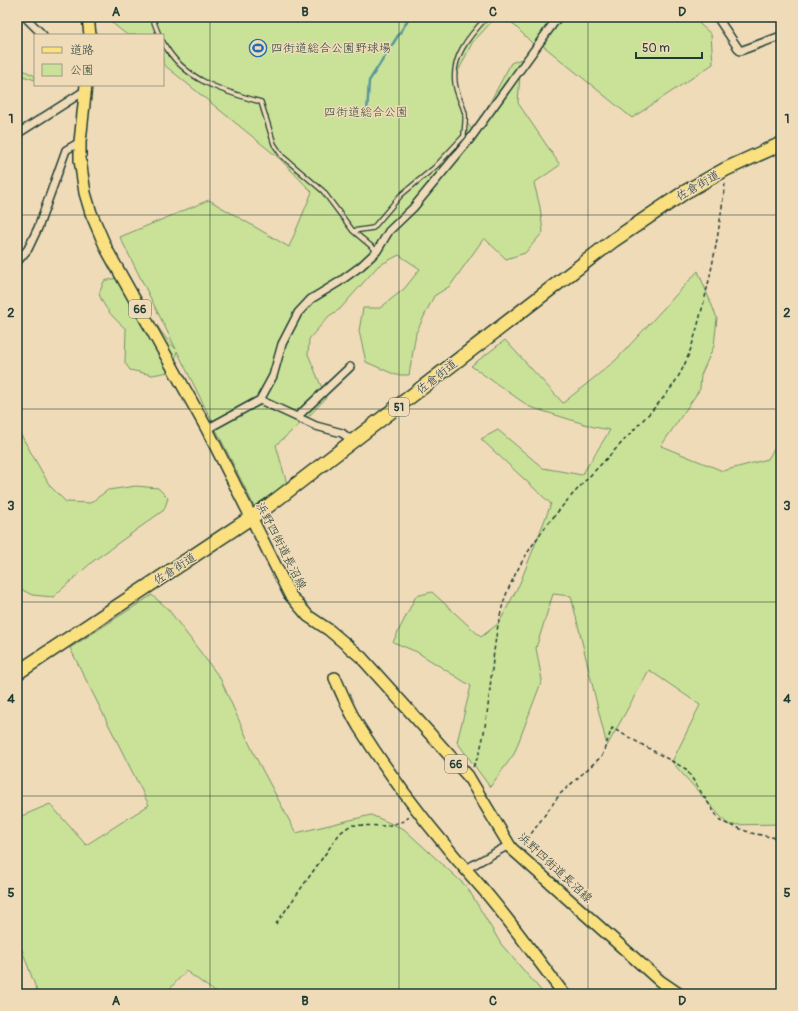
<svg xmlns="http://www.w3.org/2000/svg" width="798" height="1011" font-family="Pangolin,'Klee One',sans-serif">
	<rect width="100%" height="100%" fill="#f0dbb9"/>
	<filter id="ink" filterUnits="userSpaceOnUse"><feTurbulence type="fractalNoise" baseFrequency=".025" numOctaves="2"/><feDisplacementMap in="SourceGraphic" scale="8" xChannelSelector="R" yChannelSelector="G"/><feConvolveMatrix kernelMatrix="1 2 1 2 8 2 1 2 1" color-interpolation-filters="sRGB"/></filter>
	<g filter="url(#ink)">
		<path fill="#c9e298" stroke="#749066" d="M105,17H496L472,43L455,78L467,123L474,132L511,63L521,59L518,103L560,165L534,183L540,207L543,232L525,253L506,259L484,238L450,286L434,296L416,333L409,375H396L366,362L359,331L363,308H380L404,289L420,269L399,255L378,266L340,309L329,316L309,339L308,354L326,398L310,415L276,445L287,484L254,506L177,351L175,362L169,372L152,375L130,370L125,363L126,329C114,319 104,308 99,294L104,281L121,277C144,298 154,328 176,349L120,237L209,200L289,247L312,192L280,159L163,64V35H127Z
			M506,17H692L711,34L713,64L632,118L541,44L537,48Z
			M17,67L35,76V80L17,74Z
			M698,271L717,318L714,346L701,375L700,389L661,446L723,471L768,459L781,437V824L728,825L672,762L700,705L649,670L607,746L571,596L553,594L536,648L542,680L514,754L490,787L457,742L471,686L417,652L393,642L416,596L432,592L481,637L499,623L520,583L551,504L481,439L498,430L543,468L582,475L610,430L594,427L530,407L471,366L505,340L563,403L616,360Z
			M17,428L50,486L66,502L90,503L108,490L136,486L158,488L168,498L164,510L92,562L53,597L32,595L17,587Z
			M152,595L168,609L220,678L255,756L296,833L371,815L404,829L467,887L501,944L544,994H218L186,971L165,994H38L17,936V818L50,804L86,845L149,805L70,648Z"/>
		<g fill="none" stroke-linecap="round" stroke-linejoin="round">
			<path stroke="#5a969b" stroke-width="2.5" d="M364,117L367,114L369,81L410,17"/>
			<defs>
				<path id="lane" d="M152,17L159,35
					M163,42C183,80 222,91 261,102L274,144L282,156L323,191L353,231L373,228L401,195L435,167L464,136C464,129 466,121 465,114C463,105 458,97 456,88C449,59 469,36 487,17
					M353,231L377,251"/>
				<path id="street" d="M25,17L43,35
					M717,17L740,51L781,36
					M17,134L86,90
					M17,262L28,249L38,228L66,150L80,142
					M260,400L316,426L342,433L354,442
					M297,417L350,367
					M207,429L260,400L273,376L282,344L298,313L311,299L339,282L361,266L377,251L389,231L413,208L470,139L558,17
					M464,870L509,845"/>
				<path id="primary" d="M88,17L90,35
					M86,85L80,142V160L85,193L91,213L107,250L207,429L290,595L308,616L329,630L361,657L468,776L511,848L660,981L679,994
					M335,678C342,694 349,711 359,727C395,784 437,838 482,888C511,922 537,959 564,994"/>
				<path id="highway" d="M17,673L267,507L614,240L685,192L726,169L781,144"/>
			</defs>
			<use href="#lane" stroke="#1f3d34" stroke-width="6"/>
			<use href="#street" stroke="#1f3d34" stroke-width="10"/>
			<use href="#primary" stroke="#1f3d34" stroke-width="14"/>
			<use href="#highway" stroke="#1f3d34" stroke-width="16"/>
			<path stroke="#1f3d34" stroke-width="1.5" stroke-dasharray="4 3" stroke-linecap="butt" d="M473,767C482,751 484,732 487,714C492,678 494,622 508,590C534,528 586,481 631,433C647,415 666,398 678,377C690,357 696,332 702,309C713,267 720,226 725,183
				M523,845L560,794L602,756L612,728L686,769L720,821L751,833L781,839
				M276,924L340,833L351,825L387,826L404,821L409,817"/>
			<use href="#lane" stroke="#f0dbb9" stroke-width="3.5"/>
			<use href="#street" stroke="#f0dbb9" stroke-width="7"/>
			<use href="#primary" stroke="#fbe080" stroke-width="11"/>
			<use href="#highway" stroke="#fbe080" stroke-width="13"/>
		</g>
	</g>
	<path fill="none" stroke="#1f3d34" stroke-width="1" stroke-opacity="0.55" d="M210,17V994M399,17V994M588,17V994M17,215H781M17,409H781M17,602H781M17,796H781"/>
	<defs>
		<symbol id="stadium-ring" viewBox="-11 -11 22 22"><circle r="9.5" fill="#f0dbb9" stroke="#1f6fb2" stroke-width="1.5"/><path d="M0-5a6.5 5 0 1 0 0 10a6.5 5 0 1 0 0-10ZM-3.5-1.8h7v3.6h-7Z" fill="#1f6fb2"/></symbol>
	</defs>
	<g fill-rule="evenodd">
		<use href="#stadium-ring" x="248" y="38" width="20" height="20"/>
	</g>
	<g text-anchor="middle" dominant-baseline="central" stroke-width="3" stroke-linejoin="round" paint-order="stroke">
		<g fill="#f0dbb9" stroke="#5e6c5c" stroke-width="1">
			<rect x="129" y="300" width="22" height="18" rx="3"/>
			<rect x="389" y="398" width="20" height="18" rx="3"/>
			<rect x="445" y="755" width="22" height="18" rx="3"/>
		</g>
		<g font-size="11" font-weight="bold" fill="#1f3d34">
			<text x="140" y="309">66</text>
			<text x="399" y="407">51</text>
			<text x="456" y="764">66</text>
		</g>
		<g font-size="12" fill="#1f3d34" stroke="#f0dbb9" text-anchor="start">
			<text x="271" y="48">四街道総合公園野球場</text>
		</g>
		<g font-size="12" fill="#304e3e" stroke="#f0dbb9">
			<text x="366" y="112">四街道総合公園</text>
		</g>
		<g font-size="12" fill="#1f3d34" stroke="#f0dbb9">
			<text transform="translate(698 186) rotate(-30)">佐倉街道</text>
			<text transform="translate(437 377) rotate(-38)">佐倉街道</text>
			<text transform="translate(281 546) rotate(63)">浜野四街道長沼線</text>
			<text transform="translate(175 569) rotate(-33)">佐倉街道</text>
			<text transform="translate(555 868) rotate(43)">浜野四街道長沼線</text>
		</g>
	</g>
	<rect width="798" height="1011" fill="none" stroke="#f0dbb9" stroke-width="44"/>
	<rect x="34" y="34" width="130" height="52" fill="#f0dbb9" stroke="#9c9c84"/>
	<rect x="42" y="47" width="20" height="6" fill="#fbe080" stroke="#9c9c84"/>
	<text x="70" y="54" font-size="12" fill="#1f3d34">道路</text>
	<rect x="42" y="64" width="20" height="12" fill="#c9e298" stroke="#9c9c84"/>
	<text x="70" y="74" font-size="12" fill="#1f3d34">公園</text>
	<path d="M636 52v6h66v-6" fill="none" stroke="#1f3d34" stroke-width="2"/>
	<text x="642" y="52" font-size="12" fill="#1f3d34" stroke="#f0dbb9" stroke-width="3" paint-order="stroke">50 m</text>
	<rect x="22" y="22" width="754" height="967" fill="none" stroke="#1f3d34" stroke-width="1.5"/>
	<g font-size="13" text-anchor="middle" font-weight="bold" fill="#1f3d34">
		<text x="116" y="16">A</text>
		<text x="305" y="16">B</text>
		<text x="493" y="16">C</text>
		<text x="682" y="16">D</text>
		<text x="11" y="123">1</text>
		<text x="787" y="123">1</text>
		<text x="11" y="317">2</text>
		<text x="787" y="317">2</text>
		<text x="11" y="510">3</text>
		<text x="787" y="510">3</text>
		<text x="11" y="703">4</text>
		<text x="787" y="703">4</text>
		<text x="11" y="897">5</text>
		<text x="787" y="897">5</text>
		<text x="116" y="1005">A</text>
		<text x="305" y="1005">B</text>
		<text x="493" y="1005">C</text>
		<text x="682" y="1005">D</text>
	</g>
</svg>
